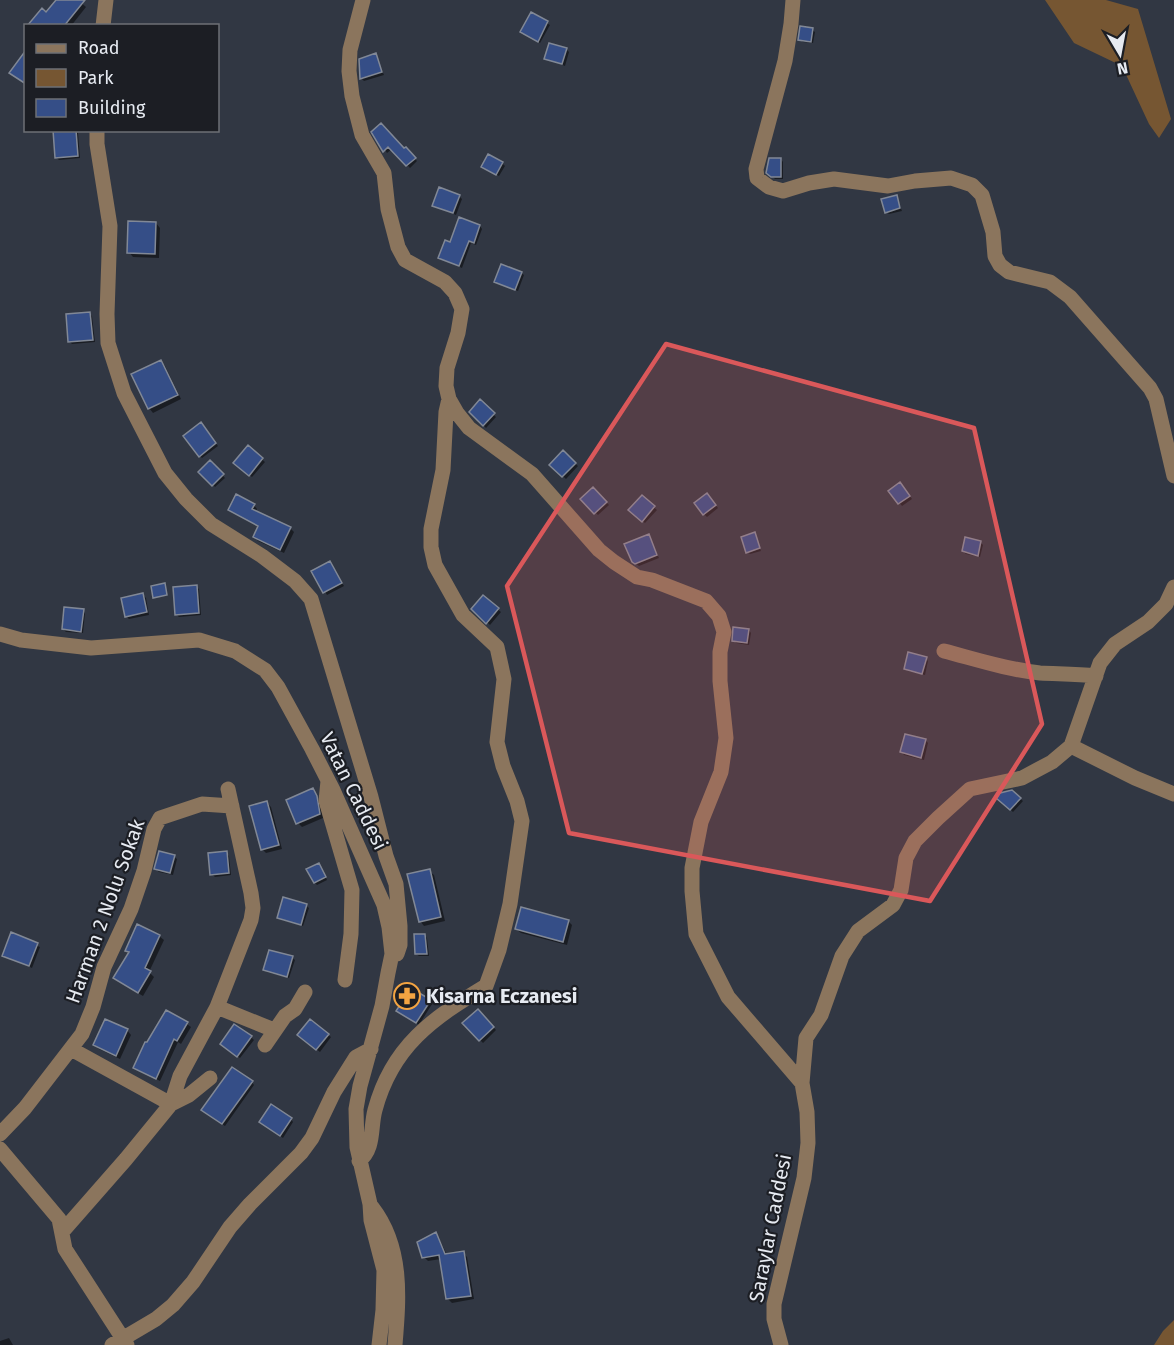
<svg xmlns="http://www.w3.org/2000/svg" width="1174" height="1345" font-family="'Fira Sans',sans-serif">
	<rect width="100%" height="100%" fill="#313743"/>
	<path fill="#765632" d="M1045,0H1106L1138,9L1171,119L1159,138L1149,124L1122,66L1074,43Z
		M1174,1320V1345H1154L1163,1331Z"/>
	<path fill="#0007" d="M58,0H78L86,7L71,26H29L46,14Z
		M531,14L550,25L540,43L522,32Z
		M812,30L815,32L813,43L803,42L800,39Z
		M566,49L569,52L565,66L546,58Z
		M375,55L384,75L364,81L362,79L361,60Z
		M76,131L78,133L80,158L59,160L56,157Z
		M373,132L404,150L406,149L417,161L410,168L392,149L387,153Z
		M781,159L783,162V179H775L771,175Z
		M502,163L505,166L499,176L486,169Z
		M459,196L462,199L456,215L434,205Z
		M896,197L902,211L889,214L886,212Z
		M156,223L160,228L159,258L133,257L129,252Z
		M480,226L482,229L476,245L471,243L462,268L440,258L451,244Z
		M521,273L524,275L518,291L496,282Z
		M90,314L92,316L95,342L72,344L70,342Z
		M161,361L165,366L181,399L153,413L149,408Z
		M480,402L496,417L486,428L471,412Z
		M203,427L218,446L202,458L200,456Z
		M248,447L265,462L252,477L235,463Z
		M563,453L578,466L566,479L551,465Z
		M210,462L225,478L215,487L201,472Z
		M903,487L912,499L902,506L890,491Z
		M593,489L609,505L598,515L582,499Z
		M642,497L657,510L645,523L630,510Z
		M710,498L718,508L707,517L704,514Z
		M254,505L257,509L256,512L290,528L294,532L284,553L258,541L255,537L259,527L230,509Z
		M754,534L761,551L750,554L747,552Z
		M648,536L659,558L639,566L633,561Z
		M966,539L981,543L983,545L980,557L966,554L963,551Z
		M332,566L344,586L327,595L313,572Z
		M196,587L199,589L201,615L179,617L176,614Z
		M143,595L146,598L149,615L129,619L126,616Z
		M483,597L501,612L490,625L473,609Z
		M83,611L85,613L83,633L66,632L63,629Z
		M749,630L751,633L749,645L736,643L734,640Z
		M926,659L928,661L925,675L908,671L905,668Z
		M906,735L926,741L928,743L924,760L904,755L902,752Z
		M313,790L320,802L323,818L302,827L298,823Z
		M1012,792L1023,801L1013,812L998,798Z
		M267,803L271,807L282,849L266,853L262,849Z
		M226,853L229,856L231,875L215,877L212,874Z
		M174,857L177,859L173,875L159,872L156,869Z
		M321,867L327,880L317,885L315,883Z
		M429,871L434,875L445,921L424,926L420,921Z
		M306,906L309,908L303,926L282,920L279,917Z
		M568,921L572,925L567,945L521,933L516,929Z
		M12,934L40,947L32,968L4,955Z
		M425,935L427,938L429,956H419L416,954Z
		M159,936L164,940L149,972L154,977L143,996L119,982L130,953L127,950Z
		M292,958L295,960L289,978L267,972L265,970Z
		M430,1002L432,1004L419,1025L400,1013Z
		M478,1011L496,1030L483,1043L464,1024Z
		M187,1024L191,1027L181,1044L178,1042L160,1081L135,1068Z
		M127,1030L131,1035L120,1059L99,1049L95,1045Z
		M328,1035L331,1037L320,1052L302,1038Z
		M251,1037L254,1040L240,1058L224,1046Z
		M252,1082L254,1085L225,1126L205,1113Z
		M291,1119L293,1122L283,1138L263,1124Z
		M436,1234L439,1238L447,1255L463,1253L467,1257L474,1299L452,1303L448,1299L441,1259L428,1261L424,1257Z
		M9,1338L13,1345H0V1341Z"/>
	<path fill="#354e87" stroke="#818896" stroke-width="1.5" d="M56,0H85L64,26H27L42,8L46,12Z
		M531,12L548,21L538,42L520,32Z
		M800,26L813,28L811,42L798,40Z
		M549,43L567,48L562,64L544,59Z
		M26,50V84L9,73Z
		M376,53L382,72L360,79L359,59Z
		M381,123L404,148L406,147L416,158L406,166L388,147L383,152L371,132Z
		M53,130H76L78,156L55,158Z
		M488,154L503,162L496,175L481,167Z
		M769,158H781V177H771L766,173Z
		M439,187L460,195L453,213L432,206Z
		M897,195L900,208L885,213L881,199Z
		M459,217L480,225L474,243L469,241L459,266L438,258L445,240L450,242Z
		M128,221L156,222L155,254L127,253Z
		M501,264L522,272L515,290L494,282Z
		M90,312L93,340L68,342L66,314Z
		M161,360L178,395L148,409L131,374Z
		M480,399L495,413L483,426L469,412Z
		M201,422L216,443L199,457L183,436Z
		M248,445L263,458L249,476L233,463Z
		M563,450L576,463L562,477L549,465Z
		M210,460L224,474L212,486L198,472Z
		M900,482L910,496L898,504L888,491Z
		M593,487L607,502L594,514L580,499Z
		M707,493L716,505L703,515L694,503Z
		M236,494L255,504L252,509L291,527L280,550L253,537L258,526L228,510Z
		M642,495L655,506L642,522L628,510Z
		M755,532L760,548L746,553L741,537Z
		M649,534L657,555L635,564L632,562L624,544Z
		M965,537L981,541L978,556L962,551Z
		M330,561L342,583L323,593L311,571Z
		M165,583L167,595L153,598L151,586Z
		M197,585L199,613L175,615L173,587Z
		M143,593L147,612L125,617L121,598Z
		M483,595L499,608L486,624L471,609Z
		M64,607L84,609L81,632L62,629Z
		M733,627L749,629L747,643L732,641Z
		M908,652L927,657L922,674L904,669Z
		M905,734L926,739L921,758L900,752Z
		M313,788L317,796L320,814L296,824L286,800Z
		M1012,790L1021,798L1010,810L996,798L1000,793Z
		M267,801L279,845L261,850L249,806Z
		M159,851L175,855L170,873L154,869Z
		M227,851L229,873L210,875L208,853Z
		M319,863L326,877L314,883L306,869Z
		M430,869L441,917L419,922L407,874Z
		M283,897L307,904L301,925L277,918Z
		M521,907L569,920L563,942L515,929Z
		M137,924L160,935L145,968L151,971L138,993L113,978L129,952L125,951Z
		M11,932L38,943L29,966L2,956Z
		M414,934H425L427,954H415Z
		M269,950L293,956L287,977L263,970Z
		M411,988L431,1000L416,1023L396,1011Z
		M478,1009L494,1027L479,1041L462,1023Z
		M166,1010L188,1022L177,1041L174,1039L156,1079L133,1068L145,1042H147Z
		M105,1019L128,1029L116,1056L93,1045Z
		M310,1019L329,1034L316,1050L297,1035Z
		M234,1024L252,1036L237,1057L220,1044Z
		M232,1067L253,1081L222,1124L201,1110Z
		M271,1104L292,1118L280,1136L259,1122Z
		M436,1232L445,1254L464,1251L471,1296L446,1299L439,1255L422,1258L417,1242Z"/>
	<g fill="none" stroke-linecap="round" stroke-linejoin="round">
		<path stroke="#8b755d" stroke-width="15" d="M363,0L350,50L349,71L352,96L362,135L384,173L388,209L398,247L405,260L445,282L455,293L462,309L458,333L447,368L446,386L449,399L457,413L469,428L532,474L599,550L614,562L637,577L652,580L706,601L719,616L724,632L720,652V681L726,738L721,772L701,822L692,868V891L696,934L728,997L802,1083
			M793,0L791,24L785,61L756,169L757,178L769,187L783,191L809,183L834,179L888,186L915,181L951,178L972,185L982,195L993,232L995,256L1000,265L1009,272L1050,282L1070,297L1150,388L1156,399L1174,476
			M103,26L106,0
			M97,130V144L110,226L107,314L108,343L124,393L165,473L186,499L211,524L262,556L295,581L311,599L371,797L386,856L396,884L400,926V945L397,954
			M0,634L21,640L91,648L199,640L235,651L265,670L278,687L312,749L333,790L384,905L389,927L392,954L388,973L382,1006L360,1086L356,1109L357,1147L370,1204L371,1220L384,1270L383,1310L379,1345
			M944,651C975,659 1008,670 1040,673C1059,674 1077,674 1096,676
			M1071,746L1135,778L1174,794
			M328,781L326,801L352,890L351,934L345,980
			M217,1007L274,1030
			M265,1045L285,1016L295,1009L305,992
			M71,1049L171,1104
			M171,1104L189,1095L210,1078
			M0,1134L25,1108L82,1034L93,1007L104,967L131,909L144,871L154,829L160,818L202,804L232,806
			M0,1149L59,1219L65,1249L127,1345
			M359,1161C375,1148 370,1128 375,1110C392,1046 433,1018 486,986L499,950L510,904L522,821L517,801L503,766L497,742L504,679L497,647L463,615L435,565L431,547V529L443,470L446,412L449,399
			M372,1207C403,1247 399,1297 395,1345
			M62,1232L126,1159L171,1104L180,1076L217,1007L251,920L253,908L251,893L228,789
			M112,1345L156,1319L173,1305L193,1282L230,1227L250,1204L301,1153L312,1138L334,1092L356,1057L371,1049
			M781,1345L774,1319V1304L804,1178L808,1143L807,1112L802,1083L806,1038L821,1015L842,956L858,931L893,905L901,890L906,858L915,841L938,818L970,789L1022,778L1052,762L1071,746L1100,663L1115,644L1148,622L1166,604L1174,587"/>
	</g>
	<path fill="#da585a" fill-opacity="0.2" stroke="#da585a" stroke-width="4.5" stroke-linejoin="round" d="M666,344L974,428L1042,724L930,901L569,833L507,586Z"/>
	<defs>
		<symbol id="pharmacy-ring" viewBox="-11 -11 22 22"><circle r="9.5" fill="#1c1e24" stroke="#f3a442" stroke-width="1.5"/><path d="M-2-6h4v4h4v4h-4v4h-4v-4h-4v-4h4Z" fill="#f3a442"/></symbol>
	</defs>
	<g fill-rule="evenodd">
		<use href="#pharmacy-ring" x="392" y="981" width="30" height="30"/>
	</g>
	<g text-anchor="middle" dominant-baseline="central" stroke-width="4.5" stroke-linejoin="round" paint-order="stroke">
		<g font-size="20" fill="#e6eaf1" stroke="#1c1e24">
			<text transform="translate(354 791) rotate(64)">Vatan Caddesi</text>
			<text transform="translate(105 911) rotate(-70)">Harman 2 Nolu Sokak</text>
			<text transform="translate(770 1228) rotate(-79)">Saraylar Caddesi</text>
		</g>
		<g font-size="20" font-weight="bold" fill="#e6eaf1" stroke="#1c1e24" text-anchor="start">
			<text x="426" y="996">Kisarna Eczanesi</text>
		</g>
	</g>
	<rect x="24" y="24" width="195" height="108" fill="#1c1e24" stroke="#6d7076" stroke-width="1.5"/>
	<rect x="36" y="44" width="30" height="9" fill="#8b755d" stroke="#6d7076" stroke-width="1.5"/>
	<text x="78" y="54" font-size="18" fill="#e6eaf1">Road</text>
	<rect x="36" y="69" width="30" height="18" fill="#765632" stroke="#6d7076" stroke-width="1.5"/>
	<text x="78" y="84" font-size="18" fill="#e6eaf1">Park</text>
	<rect x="36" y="99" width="30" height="18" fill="#354e87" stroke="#6d7076" stroke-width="1.5"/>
	<text x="78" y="114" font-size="18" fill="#e6eaf1">Building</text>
	<g transform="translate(1120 54) rotate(170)" stroke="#1c1e24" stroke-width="4.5" paint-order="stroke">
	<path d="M0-4.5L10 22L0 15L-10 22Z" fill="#e6eaf1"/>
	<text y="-9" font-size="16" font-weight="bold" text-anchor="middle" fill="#e6eaf1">N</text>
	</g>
</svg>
